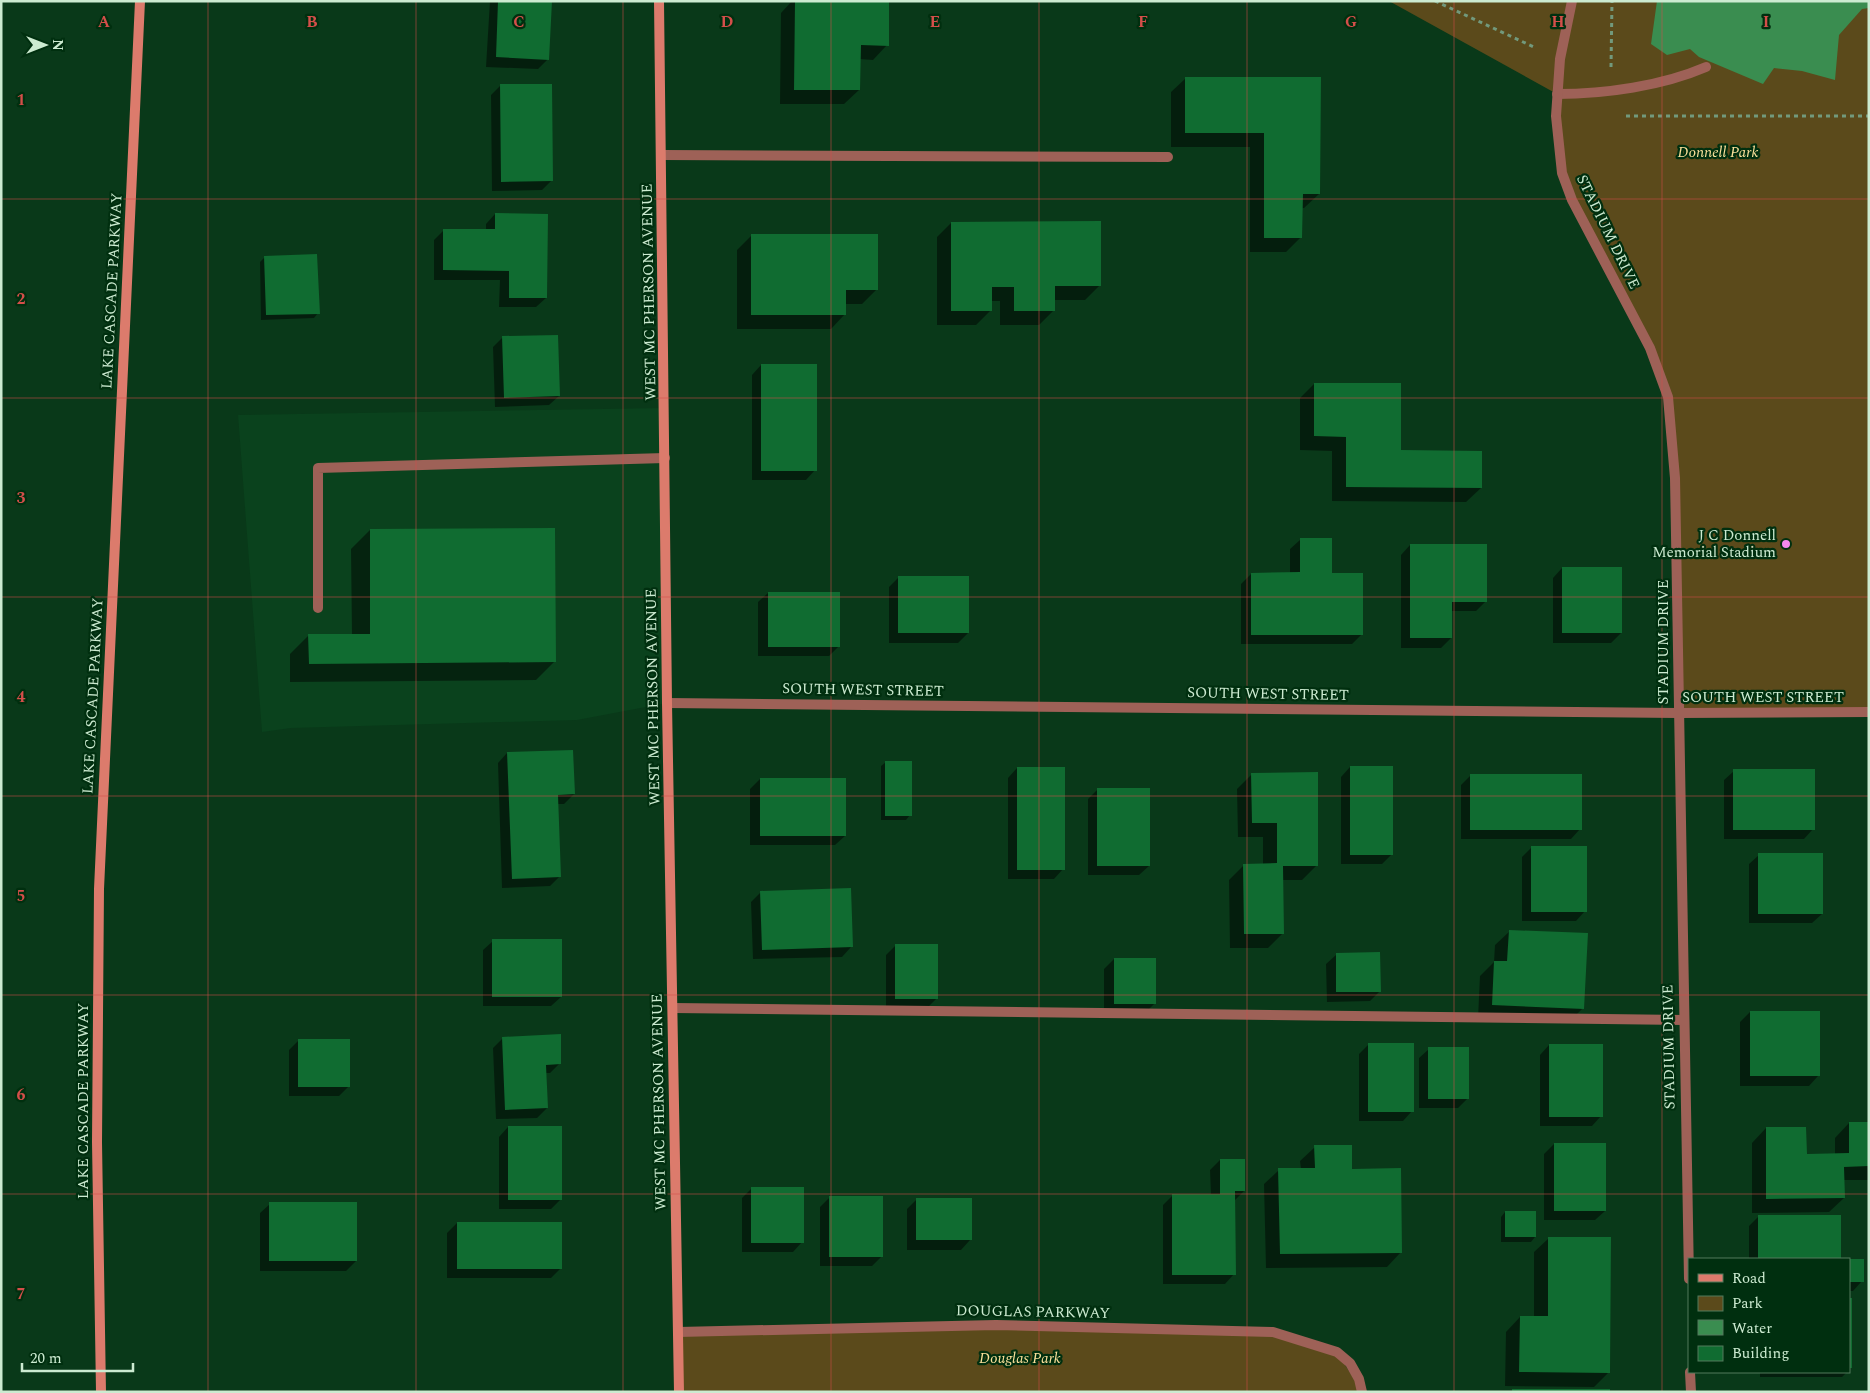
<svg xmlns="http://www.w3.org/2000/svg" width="1870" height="1393" font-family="Spectral,serif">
	<rect width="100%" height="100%" fill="#093919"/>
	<path fill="#0a421d" d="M665,408L667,703L577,720L291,728L262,732L238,415Z"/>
	<path fill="#5b4a1b" d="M1389,1H1869V715L1678,713L1668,397L1562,173L1557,94Z
		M996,1325L1273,1332L1337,1352L1362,1392H679L678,1332Z"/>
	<path fill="#3a8d50" d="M1657,1H1869V8L1862,9L1839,35L1835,80L1802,71L1774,68L1763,84L1699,57L1690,49L1667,55L1651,44Z"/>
	<path fill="#0007" d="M490,1H551L548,59L538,69L486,67Z
		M792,1H888L887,45L873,60L859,59V90L844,104H780L781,13Z
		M1186,78L1319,79V194L1304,208H1301V237L1286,252H1250V147H1171V92Z
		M500,86L552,180L542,190L492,191L491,95Z
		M495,214L546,298L536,307H499L500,280H434V240L444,230H486V224Z
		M951,223L1100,285L1085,300H1053V311L1039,325H1000V301H991V310L976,325H937V237Z
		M751,236L877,289L862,304H845V314L831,329H737V250Z
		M264,258L318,313L314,318L261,320L260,262Z
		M503,337L559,396L549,405L495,407L493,347Z
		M761,365L815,470L806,480H752V375Z
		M1314,384L1399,451L1481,488L1466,502L1332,501V451L1300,450V398Z
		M370,530L555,661L536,680L290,682V654L309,635H352L351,549Z
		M1300,540L1331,574L1362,634L1352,644H1241V584L1251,574H1290V549Z
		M1410,545L1486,601L1476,611H1451V638L1441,648H1401V555Z
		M1562,568L1621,633L1611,643H1553V578Z
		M898,578L968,633L958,643H889V587Z
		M768,593L839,646L829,656H758V602Z
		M507,753L574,794L564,804H557L560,876L550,886L502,888L498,763Z
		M886,762L910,815L906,820H881V766Z
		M1350,767L1392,854L1382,864H1341V777Z
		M1017,768L1063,869L1054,879H1008V778Z
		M1734,771L1813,829L1804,839H1724V780Z
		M1252,774L1317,865L1302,880H1282L1283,933L1268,948H1230L1229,880L1244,865H1263V837H1238L1237,789Z
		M1471,775L1580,829L1571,839H1461V785Z
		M760,779L845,836L835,845H750V789Z
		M1098,789L1149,866L1139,875H1088V799Z
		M1532,847L1585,911L1576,921H1522V857Z
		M1759,855L1822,914L1812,923H1749V864Z
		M761,892L851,947L842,957L753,959L751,902Z
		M1510,931L1583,1008L1568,1023L1478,1019L1480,976L1494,962L1495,945Z
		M493,941L561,997L551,1006H483V950Z
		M896,945L937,998L927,1008H886V955Z
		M1336,955L1380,991L1370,1001L1327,1002L1326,964Z
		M1114,959L1155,1003L1145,1013H1104V969Z
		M1750,1012L1818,1076L1809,1086H1740V1022Z
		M503,1038L560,1063L550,1073H546L547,1108L537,1118L496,1119L493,1048Z
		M299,1040L349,1086L339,1096H289V1050Z
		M1369,1044L1412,1111L1403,1121H1359V1054Z
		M1549,1045L1601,1116L1592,1126H1540V1055Z
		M1429,1049L1468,1098L1458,1108H1419V1058Z
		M1849,1123H1869V1180H1843L1844,1198L1829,1212L1752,1213V1143L1766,1128L1805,1155H1835V1138Z
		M508,1127L561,1199L551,1209H499V1137Z
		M1554,1144L1605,1211L1595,1220H1544V1154Z
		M1315,1147L1351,1170L1401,1252L1387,1267L1266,1268L1264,1184L1279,1170L1301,1169L1300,1161Z
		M1220,1160L1244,1191L1234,1201V1274L1225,1284H1163V1205L1172,1196H1211L1210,1170Z
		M751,1189L802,1242L793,1252H742V1198Z
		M830,1197L882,1256L872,1266H820V1207Z
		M917,1199L970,1240L961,1250H907V1209Z
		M270,1204L356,1261L346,1271H260V1213Z
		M1505,1212L1535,1237L1531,1242H1501V1217Z
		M1759,1216H1840V1259H1749V1226Z
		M457,1223L561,1268L551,1278H447V1233Z
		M1549,1238L1608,1373L1594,1387L1505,1386L1506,1332L1520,1317H1534V1252Z
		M1849,1260H1862V1281L1853,1291H1849Z
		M1849,1299H1851V1367L1849,1370Z
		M1760,1372H1847L1842,1377H1760Z
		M1759,1391H1848V1392H1758Z"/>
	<path fill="#106c31" d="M498,1H552L549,60L496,57Z
		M795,1H889V46L861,45L860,90H794Z
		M1185,77H1321L1320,194H1303L1302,238H1264V133H1185Z
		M500,84H552L553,181L501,182Z
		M495,213L548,214L547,298H509V271L443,270V229H495Z
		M1101,221V286H1055V311H1014V287H992V311H951V222Z
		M751,234H878V290H846V315H751Z
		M317,254L320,314L266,315L264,256Z
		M558,335L560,396L504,398L502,336Z
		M761,364H817V471H761Z
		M1314,383H1401V450L1482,451V488L1346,487V437L1314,436Z
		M555,528L556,662L309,664L308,634H370V529Z
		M1300,538H1332V573H1363V635H1251V573L1300,572Z
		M1410,544H1487V602H1452V638H1410Z
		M1562,567H1622V633H1562Z
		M898,576H969V633H898Z
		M768,592H840V647H768Z
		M573,750L575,794L558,795L561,877L512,879L507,752Z
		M885,761H912V816H885Z
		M1350,766H1393V855H1350Z
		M1017,767H1065V870H1017Z
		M1733,769H1815V830H1733Z
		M1318,772V866H1283L1284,934H1244L1243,864L1277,863V823H1252L1251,773Z
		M1470,774H1582V830H1470Z
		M760,778H846V836H760Z
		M1097,788H1150V866H1097Z
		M1531,846H1587V912H1531Z
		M1758,853H1823V914H1758Z
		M851,888L853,947L762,950L760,891Z
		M1509,930L1588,933L1584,1009L1492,1005L1494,961H1507Z
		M492,939H562V997H492Z
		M895,944H938V999H895Z
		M1380,952L1381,992H1336V953Z
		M1114,958H1156V1004H1114Z
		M1750,1011H1820V1076H1750Z
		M561,1034V1064L546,1065L548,1108L505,1110L502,1037Z
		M298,1039H350V1087H298Z
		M1368,1043H1414V1112H1368Z
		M1549,1044H1603V1117H1549Z
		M1428,1047H1469V1099H1428Z
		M1849,1122H1869V1166L1844,1167L1845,1198L1766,1199V1127H1806L1807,1154L1849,1153Z
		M508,1126H562V1200H508Z
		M1554,1143H1606V1211H1554Z
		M1314,1145H1352V1169L1401,1168L1402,1253L1280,1254L1278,1168H1315Z
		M1220,1159H1245V1191H1235L1236,1275H1172V1194H1220Z
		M751,1187H804V1243H751Z
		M829,1196H883V1257H829Z
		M916,1198H972V1240H916Z
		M269,1202H357V1261H269Z
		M1505,1211H1536V1237H1505Z
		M1758,1215H1841V1259H1758Z
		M457,1222H562V1269H457Z
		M1548,1237H1611L1610,1373L1519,1372L1520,1316H1548Z
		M1849,1259H1864V1282H1849Z
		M1849,1298H1852V1368H1849Z
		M1512,1389H1610V1392H1512Z"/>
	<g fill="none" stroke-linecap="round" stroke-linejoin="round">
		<path stroke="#72997c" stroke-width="3" stroke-dasharray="4 4" stroke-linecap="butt" d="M1435,1L1536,48
			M1611,67L1612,1
			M1626,116H1869"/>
		<path stroke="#9e6157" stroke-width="10" d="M1557,94C1605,94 1662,86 1706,67
			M662,155L1168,157
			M318,608V468L665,458
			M673,1008L1684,1020"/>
		<path stroke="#9e6157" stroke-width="10" d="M1572,1L1560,59L1556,116L1562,173L1572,200L1650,348L1668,397L1675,478L1689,1279
			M667,703L1678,713L1869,712
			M678,1332L996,1325L1273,1332L1337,1352L1350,1363L1359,1379L1362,1392
			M1690,1372L1691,1392"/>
		<path stroke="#dc7b6c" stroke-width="10" d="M659,1L667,703L679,1392
			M101,1392L97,1142L99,889L140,1"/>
	</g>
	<path fill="none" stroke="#d44f4a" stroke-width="1" stroke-opacity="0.55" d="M208,1V1392M416,1V1392M623,1V1392M831,1V1392M1039,1V1392M1247,1V1392M1454,1V1392M1662,1V1392M1,199H1869M1,398H1869M1,597H1869M1,796H1869M1,995H1869M1,1194H1869"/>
	<circle fill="#f589ee" stroke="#002f0f" stroke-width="2" cx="1786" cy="544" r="5"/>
	<g text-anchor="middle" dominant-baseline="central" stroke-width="4.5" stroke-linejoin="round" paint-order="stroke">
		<g font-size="15" font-style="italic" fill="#fbe09b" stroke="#002f0f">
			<text x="1718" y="152">Donnell Park</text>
			<text x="1020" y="1358">Douglas Park</text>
		</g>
		<g font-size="15" fill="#ccebd1" stroke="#002f0f">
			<text transform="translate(1608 232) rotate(64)">STADIUM DRIVE</text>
			<text transform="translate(112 291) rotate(-87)">LAKE CASCADE PARKWAY</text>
			<text transform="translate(649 292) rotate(-91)">WEST MC PHERSON AVENUE</text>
			<text transform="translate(1663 642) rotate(-90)">STADIUM DRIVE</text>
			<text transform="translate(863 690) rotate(1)">SOUTH WEST STREET</text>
			<text transform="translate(1268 694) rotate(1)">SOUTH WEST STREET</text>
			<text transform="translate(93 696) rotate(-87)">LAKE CASCADE PARKWAY</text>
			<text transform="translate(653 697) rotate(-91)">WEST MC PHERSON AVENUE</text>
			<text x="1763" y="697">SOUTH WEST STREET</text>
			<text transform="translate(1669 1047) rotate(-91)">STADIUM DRIVE</text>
			<text transform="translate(83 1101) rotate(-90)">LAKE CASCADE PARKWAY</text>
			<text transform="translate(659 1102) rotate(-91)">WEST MC PHERSON AVENUE</text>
			<text transform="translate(1033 1312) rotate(1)">DOUGLAS PARKWAY</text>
		</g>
		<g font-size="15" fill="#ccebd1" stroke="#002f0f" text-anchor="end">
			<text x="1776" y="535">J C Donnell<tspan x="1776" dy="17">Memorial Stadium</tspan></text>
		</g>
	</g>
	<g font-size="16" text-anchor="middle" font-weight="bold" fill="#d44f4a" stroke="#002f0f" stroke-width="4.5" stroke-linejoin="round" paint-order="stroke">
		<text x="104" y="27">A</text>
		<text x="312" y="27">B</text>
		<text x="519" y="27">C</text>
		<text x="727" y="27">D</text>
		<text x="935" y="27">E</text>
		<text x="1143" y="27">F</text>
		<text x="1351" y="27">G</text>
		<text x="1558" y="27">H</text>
		<text x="1766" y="27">I</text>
		<text x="21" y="105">1</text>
		<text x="21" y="304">2</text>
		<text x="21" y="503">3</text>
		<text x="21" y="702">4</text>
		<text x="21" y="901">5</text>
		<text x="21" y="1100">6</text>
		<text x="21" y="1299">7</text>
	</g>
	<rect width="1870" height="1393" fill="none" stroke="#ccebd1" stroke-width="5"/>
	<rect x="1688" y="1258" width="162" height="115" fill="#002f0f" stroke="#527a5d"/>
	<rect x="1698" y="1274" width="25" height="8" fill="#dc7b6c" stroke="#527a5d"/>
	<text x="1732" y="1283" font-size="15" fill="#ccebd1">Road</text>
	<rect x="1698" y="1296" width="25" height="15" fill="#5b4a1b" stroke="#527a5d"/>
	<text x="1732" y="1308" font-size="15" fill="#ccebd1">Park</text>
	<rect x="1698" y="1320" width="25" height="15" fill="#3a8d50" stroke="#527a5d"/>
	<text x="1732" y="1333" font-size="15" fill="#ccebd1">Water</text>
	<rect x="1698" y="1346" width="25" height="15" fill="#106c31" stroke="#527a5d"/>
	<text x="1732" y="1358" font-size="15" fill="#ccebd1">Building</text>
	<g transform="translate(45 45) rotate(90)" stroke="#002f0f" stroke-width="4" paint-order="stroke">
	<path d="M0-4L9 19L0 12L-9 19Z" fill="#ccebd1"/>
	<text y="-8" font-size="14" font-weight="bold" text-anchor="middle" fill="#ccebd1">N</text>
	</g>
	<path d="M22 1363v8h111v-8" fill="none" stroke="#ccebd1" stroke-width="2.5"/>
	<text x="30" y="1363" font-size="15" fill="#ccebd1" stroke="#002f0f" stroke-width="4" paint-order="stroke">20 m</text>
</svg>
